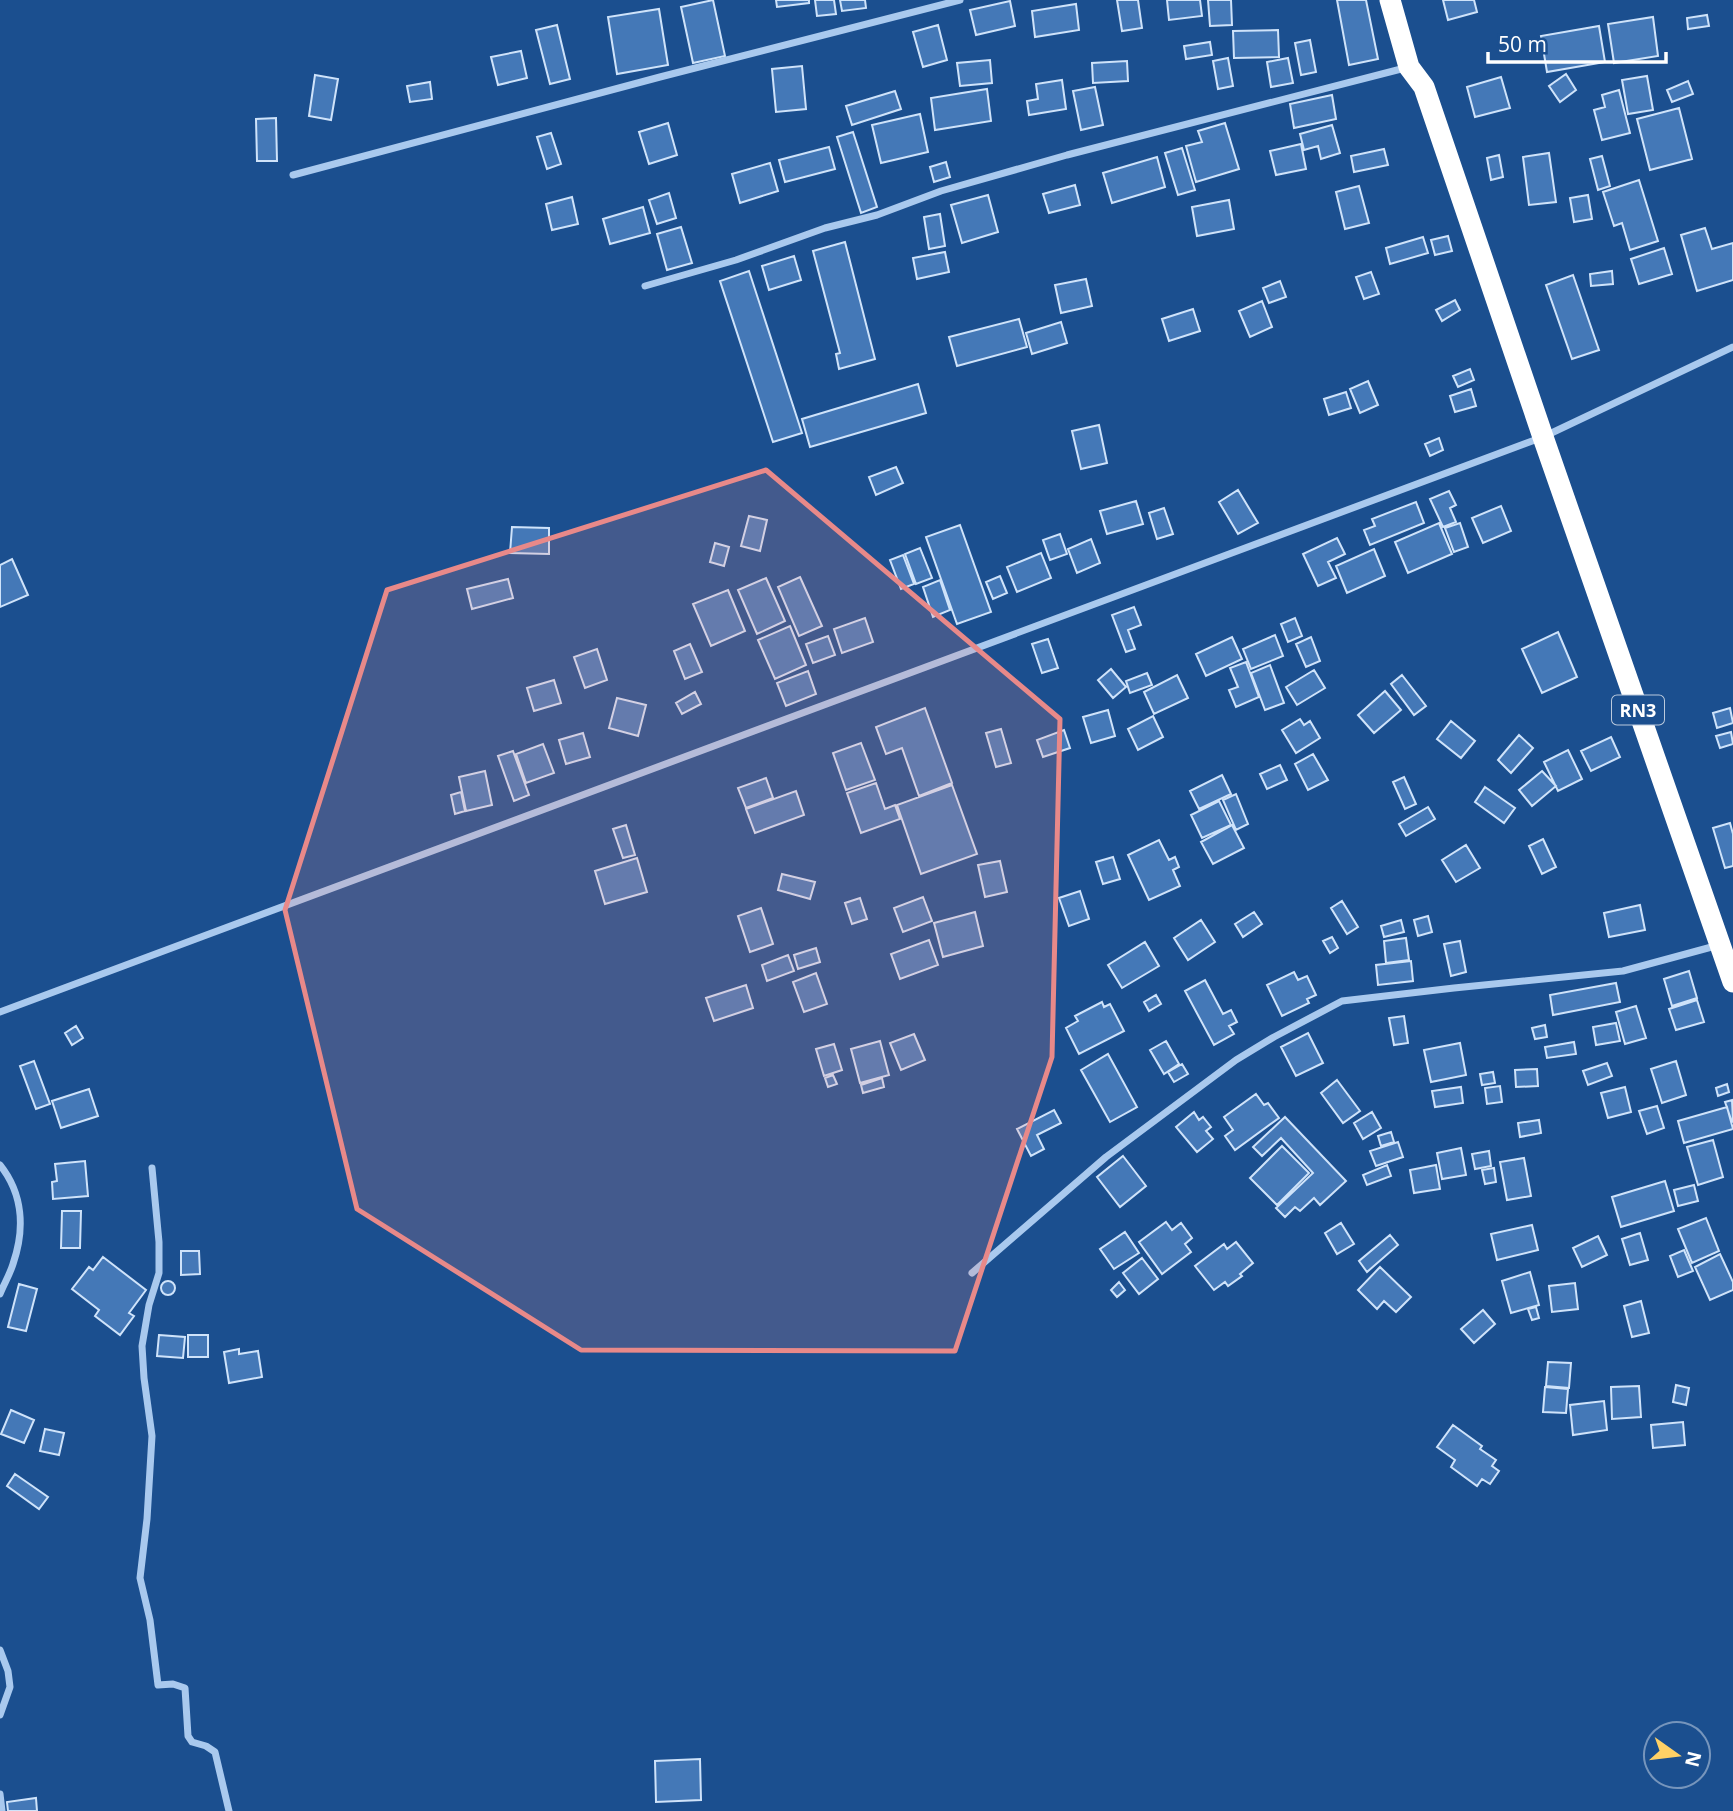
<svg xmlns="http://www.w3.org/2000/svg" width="1733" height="1811" font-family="'Open Sans',sans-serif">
	<rect width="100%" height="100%" fill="#1b4f8f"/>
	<path fill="#4478b7" stroke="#cfe3fa" stroke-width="2" d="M713,0L725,56L693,63L681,7Z
		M776,0H809V3L777,7Z
		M815,0H834L836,14L817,16Z
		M840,0H865L866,8L842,11Z
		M1117,0H1138L1142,28L1122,31Z
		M1167,0H1200L1202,16L1169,20Z
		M1208,0H1231L1232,25L1210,26Z
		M1337,0H1366L1378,59L1349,65Z
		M1443,0H1474L1477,12L1448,20Z
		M1010,1L1015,26L976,35L970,10Z
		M1076,4L1079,30L1035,37L1032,11Z
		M659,9L668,65L617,74L608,17Z
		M1707,15L1709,26L1688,29L1687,18Z
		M1653,17L1658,56L1614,63L1608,24Z
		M557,25L570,79L550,84L536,30Z
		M938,25L947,60L923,67L913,32Z
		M1599,26L1605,62L1547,72L1541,36Z
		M1278,30L1279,57L1234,58L1233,31Z
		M1310,40L1316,72L1301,75L1295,43Z
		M1210,42L1212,55L1186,59L1184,46Z
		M521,51L527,78L498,85L491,57Z
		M1228,58L1233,86L1218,89L1213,61Z
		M1288,58L1293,83L1271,87L1267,62Z
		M990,60L992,83L960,86L957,63Z
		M1127,61L1128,81L1093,83L1092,63Z
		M802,66L806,109L776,112L772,69Z
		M1566,74L1576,90L1560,102L1549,86Z
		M315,75L338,79L331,120L309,116Z
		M1647,76L1653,110L1628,114L1622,80Z
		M1501,77L1510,108L1475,117L1467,87Z
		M1062,80L1066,109L1029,115L1027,101L1038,99L1036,84Z
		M1688,81L1693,94L1672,102L1667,90Z
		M430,82L432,99L410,102L407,86Z
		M1095,87L1103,125L1081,130L1073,91Z
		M987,89L991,121L935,130L931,98Z
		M1619,90L1630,133L1602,140L1594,110L1605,107L1602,95Z
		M895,91L901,109L852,125L846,106Z
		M1332,95L1336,119L1294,128L1290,104Z
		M1679,108L1692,159L1650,170L1637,119Z
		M920,114L928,152L881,163L872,125Z
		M276,118L277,161H257L256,119Z
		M668,123L677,155L649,164L639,132Z
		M1225,123L1239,169L1196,182L1186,146L1202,142L1198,131Z
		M1332,125L1340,153L1321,159L1318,146L1304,150L1300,134Z
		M853,132L877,207L861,213L837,137Z
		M551,133L561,164L547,169L537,137Z
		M1301,144L1306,169L1276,175L1270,151Z
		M829,147L835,169L785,182L779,160Z
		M1182,148L1195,190L1178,195L1165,153Z
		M1384,149L1388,165L1354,172L1351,156Z
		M1549,153L1556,202L1529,205L1523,157Z
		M1499,155L1503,177L1491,180L1487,158Z
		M1602,156L1610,186L1598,190L1590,159Z
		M1157,157L1165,187L1112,203L1103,173Z
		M946,162L950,177L934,182L930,167Z
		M770,163L778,191L740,203L732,174Z
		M1639,180L1658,241L1630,250L1622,223L1614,226L1603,192Z
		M1075,185L1080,205L1049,213L1043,194Z
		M1359,186L1369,223L1345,229L1336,192Z
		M669,193L676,218L657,224L649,200Z
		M988,195L998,232L962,243L951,205Z
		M1588,195L1592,219L1574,222L1570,198Z
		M572,197L578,224L552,230L546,204Z
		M1229,200L1234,229L1197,236L1192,207Z
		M643,207L650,233L610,244L603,219Z
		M940,214L945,246L929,249L924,217Z
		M681,227L692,263L667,270L657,234Z
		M1705,228L1712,249L1733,243V280L1697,291L1681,235Z
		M1448,236L1452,251L1435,255L1431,240Z
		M1423,237L1428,253L1390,264L1386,248Z
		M845,242L875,359L839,369L836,354L840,353L813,251Z
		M1664,248L1672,274L1639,284L1631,259Z
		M945,252L949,272L917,279L913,258Z
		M794,256L801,280L769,290L762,266Z
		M749,271L802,433L773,442L720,281Z
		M1612,271L1613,284L1591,286L1590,274Z
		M1371,272L1379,294L1364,299L1356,277Z
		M1573,275L1599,350L1572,359L1546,285Z
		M1086,279L1092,306L1061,313L1055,285Z
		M1280,281L1286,297L1269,303L1263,288Z
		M1455,300L1460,310L1442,321L1436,310Z
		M1262,301L1272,327L1250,337L1239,311Z
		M1193,309L1200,331L1169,341L1162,319Z
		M1019,319L1027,347L957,366L949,337Z
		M1061,322L1067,343L1032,354L1026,333Z
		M1470,369L1474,380L1458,387L1453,376Z
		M1368,381L1378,405L1360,413L1350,389Z
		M918,384L926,413L810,447L802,419Z
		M1471,389L1476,406L1455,412L1450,396Z
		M1346,392L1351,408L1329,415L1324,399Z
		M1099,425L1107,463L1081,469L1072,431Z
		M1439,438L1443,450L1430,456L1425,444Z
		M896,467L903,483L876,495L869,477Z
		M1238,490L1258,523L1238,534L1219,502Z
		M1449,491L1456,505L1450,508L1456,522L1443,527L1430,499Z
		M1136,501L1143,524L1107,534L1100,511Z
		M1416,502L1424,523L1370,545L1364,530L1375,526L1372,519Z
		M1501,506L1511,531L1483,543L1472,518Z
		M1164,508L1173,534L1157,539L1149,513Z
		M749,516L767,520L760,551L741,546Z
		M1439,523L1452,554L1408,573L1395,542Z
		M1460,523L1468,547L1454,552L1445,528Z
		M960,525L991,612L957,624L926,537Z
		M512,527L549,528V554L510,553Z
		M1060,534L1067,554L1050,560L1043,540Z
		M1337,538L1345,554L1328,562L1336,578L1318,586L1303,554Z
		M1091,539L1100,563L1077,573L1068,549Z
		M715,543L729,547L724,566L710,562Z
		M920,548L932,578L916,584L905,554Z
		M1374,549L1385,576L1347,593L1336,566Z
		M1041,553L1051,578L1017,592L1007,567Z
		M903,555L914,584L901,589L890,560Z
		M12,559L28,595L0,607V565Z
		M1000,576L1007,593L993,599L986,582Z
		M800,577L822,626L799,636L778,587Z
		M766,578L785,621L757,634L738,590Z
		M508,579L513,598L472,609L467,589Z
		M940,580L950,610L933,617L923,587Z
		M728,590L745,631L711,646L693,604Z
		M1134,607L1141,625L1128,630L1135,649L1126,652L1112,615Z
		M865,618L873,642L842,653L834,629Z
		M1295,618L1302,636L1288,642L1281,624Z
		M790,626L806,665L775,679L758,640Z
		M1558,632L1577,677L1542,693L1522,649Z
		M1275,635L1283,656L1251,669L1243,649Z
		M828,636L835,655L813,663L806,644Z
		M1232,637L1242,659L1206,676L1196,654Z
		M1311,637L1320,661L1306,667L1296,644Z
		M1048,639L1058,668L1042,673L1032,644Z
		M690,644L702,672L685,679L674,651Z
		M597,649L607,680L585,688L574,657Z
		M1246,662L1259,697L1236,707L1229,690L1238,687L1230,668Z
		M1270,665L1284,703L1265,710L1251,673Z
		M1111,669L1126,687L1113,698L1098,680Z
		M1314,670L1325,688L1297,705L1286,687Z
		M808,671L816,694L786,706L777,683Z
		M1147,673L1152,685L1130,693L1126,681Z
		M1177,675L1188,698L1154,714L1144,692Z
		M1402,675L1426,706L1414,715L1391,684Z
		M554,680L561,703L534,711L527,688Z
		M1385,691L1401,710L1374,733L1358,715Z
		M695,692L701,704L682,714L676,703Z
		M617,698L646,705L638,736L609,728Z
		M925,708L952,783L919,796L902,748L886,754L876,727Z
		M1730,708L1733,723L1717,728L1713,713Z
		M1108,710L1115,736L1091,743L1083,717Z
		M1153,716L1163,737L1138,750L1128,729Z
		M1300,719L1304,725L1310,721L1320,738L1296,753L1282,730Z
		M1451,721L1475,741L1461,758L1437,739Z
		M1001,729L1011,763L996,767L986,733Z
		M1064,730L1070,748L1043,757L1037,740Z
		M1731,732L1733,744L1720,748L1716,736Z
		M583,733L590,757L566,764L559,740Z
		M1519,735L1533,748L1511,773L1498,760Z
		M1611,737L1620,757L1591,771L1581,751Z
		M861,743L875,780L846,790L833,753Z
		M543,744L554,773L526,783L516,754Z
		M1568,750L1582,779L1558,791L1544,762Z
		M513,751L529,795L514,801L498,756Z
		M1313,754L1328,780L1308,790L1295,764Z
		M1280,765L1287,780L1267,789L1260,774Z
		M485,771L492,805L466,811L459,777Z
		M1542,771L1556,786L1532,806L1519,790Z
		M1222,775L1231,794L1199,809L1190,791Z
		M1404,777L1416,804L1405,809L1393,782Z
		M766,778L773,798L746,808L738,788Z
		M876,783L885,809L895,805L900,819L861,833L847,793Z
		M952,785L977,854L921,874L897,805Z
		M1485,787L1515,808L1504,823L1475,802Z
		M796,791L804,815L755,833L746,809Z
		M461,792L465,811L455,814L451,795Z
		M1236,794L1248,824L1236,830L1223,800Z
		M1219,801L1231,825L1202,838L1191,815Z
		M1428,807L1435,819L1406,836L1399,824Z
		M1730,823L1733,834V866L1725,868L1713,828Z
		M626,825L635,855L623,858L613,829Z
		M1232,825L1244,848L1213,864L1201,842Z
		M1543,839L1556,867L1542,874L1529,846Z
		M1159,840L1169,860L1175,857L1179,867L1173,870L1180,886L1149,900L1128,855Z
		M1466,845L1480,868L1456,882L1442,860Z
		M1113,857L1120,879L1103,884L1096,862Z
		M637,858L647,892L605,904L595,871Z
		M1000,861L1007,892L985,897L978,865Z
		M782,874L815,882L810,899L778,890Z
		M1080,891L1089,919L1069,926L1059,898Z
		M923,897L932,921L903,932L894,908Z
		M860,898L867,919L852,924L845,903Z
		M1342,901L1358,927L1347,934L1331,908Z
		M1640,905L1645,930L1609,937L1604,913Z
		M761,908L773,944L750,952L738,916Z
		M975,912L983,946L943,957L934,923Z
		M1254,912L1262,924L1243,937L1235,924Z
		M1428,916L1432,932L1418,936L1414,920Z
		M1201,920L1215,942L1188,960L1174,938Z
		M1401,920L1404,932L1384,937L1381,926Z
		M1332,937L1338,948L1330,953L1323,941Z
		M1406,938L1409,960L1386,963L1384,941Z
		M929,940L938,965L900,979L891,954Z
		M1460,941L1466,972L1451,976L1444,944Z
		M1145,942L1159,966L1122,988L1108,965Z
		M816,948L820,962L798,969L794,955Z
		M788,955L794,971L767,981L762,965Z
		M1411,961L1413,981L1378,985L1376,965Z
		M1689,971L1697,998L1672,1006L1664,979Z
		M1294,972L1298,980L1307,976L1316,995L1307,999L1309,1003L1282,1016L1267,985Z
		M816,973L827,1004L804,1012L793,982Z
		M1205,980L1223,1014L1231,1010L1237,1022L1229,1026L1234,1034L1214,1045L1185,991Z
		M1616,983L1620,1002L1553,1015L1550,995Z
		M746,985L753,1008L714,1021L706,998Z
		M1156,995L1161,1004L1149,1011L1144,1002Z
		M1697,1000L1704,1022L1676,1030L1669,1009Z
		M1102,1002L1104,1007L1110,1004L1124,1031L1079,1054L1066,1028L1078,1021L1075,1016Z
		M1636,1006L1646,1038L1625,1044L1616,1012Z
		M1404,1016L1408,1043L1394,1045L1389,1018Z
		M1616,1023L1620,1041L1596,1045L1593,1027Z
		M1545,1025L1547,1037L1535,1039L1532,1028Z
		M76,1026L83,1038L72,1045L65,1033Z
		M1308,1033L1323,1063L1296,1076L1281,1047Z
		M914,1034L925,1060L901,1070L890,1043Z
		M880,1041L889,1075L860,1083L851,1049Z
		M1166,1041L1179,1064L1164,1074L1150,1050Z
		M1574,1042L1576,1054L1547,1058L1545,1047Z
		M1460,1043L1466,1075L1431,1082L1424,1050Z
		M834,1044L842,1070L824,1076L816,1049Z
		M1108,1054L1137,1107L1110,1122L1081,1070Z
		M34,1061L50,1104L36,1109L20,1066Z
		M1676,1061L1686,1095L1662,1103L1651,1069Z
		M1607,1063L1612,1076L1588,1085L1583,1071Z
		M1182,1064L1188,1074L1174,1082L1168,1072Z
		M1537,1069L1538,1086L1516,1087L1515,1070Z
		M1493,1072L1495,1083L1482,1085L1480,1074Z
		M833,1075L837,1084L828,1087L825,1078Z
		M882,1078L884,1087L863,1093L861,1085Z
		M1337,1080L1360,1111L1343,1123L1321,1093Z
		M1727,1084L1729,1092L1718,1096L1716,1088Z
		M1500,1086L1502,1102L1487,1104L1485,1088Z
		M1461,1087L1463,1103L1435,1107L1432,1091Z
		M1625,1087L1631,1112L1608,1118L1601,1093Z
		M89,1089L98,1116L61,1128L52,1101Z
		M1256,1094L1264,1105L1268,1103L1279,1118L1235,1150L1225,1136L1233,1130L1224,1117Z
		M1732,1100L1733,1121L1732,1122L1725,1102Z
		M1657,1106L1664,1128L1647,1134L1639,1111Z
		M1727,1107L1733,1129L1684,1143L1678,1121Z
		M1054,1110L1061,1123L1037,1135L1044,1149L1031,1156L1017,1129Z
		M1194,1112L1199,1120L1203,1117L1211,1127L1206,1131L1213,1139L1197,1152L1176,1127Z
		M1372,1112L1381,1128L1363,1139L1354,1123Z
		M1285,1117L1346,1181L1320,1205L1314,1198L1300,1211L1295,1207L1285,1217L1276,1208L1313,1173L1281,1138L1262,1156L1253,1147Z
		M1539,1120L1541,1133L1520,1137L1518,1123Z
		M1391,1132L1394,1142L1381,1146L1378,1136Z
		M1713,1140L1723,1177L1698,1185L1687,1147Z
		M1398,1142L1403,1157L1376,1166L1370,1151Z
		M1282,1146L1309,1173L1277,1205L1250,1178Z
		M1461,1148L1466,1175L1442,1179L1437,1153Z
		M1489,1151L1491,1166L1475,1169L1472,1154Z
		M1123,1156L1146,1186L1120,1207L1097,1177Z
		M1524,1158L1531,1196L1507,1200L1500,1162Z
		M85,1161L88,1196L53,1199L52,1182L57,1181L55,1164Z
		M1387,1165L1391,1176L1367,1185L1363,1175Z
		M1436,1165L1440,1189L1414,1193L1410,1170Z
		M1494,1168L1496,1182L1485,1184L1482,1170Z
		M1665,1181L1674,1211L1621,1227L1612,1197Z
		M1694,1185L1698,1201L1678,1206L1674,1190Z
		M62,1211H81L80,1248H61Z
		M1706,1218L1719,1251L1692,1263L1678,1229Z
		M1166,1222L1172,1230L1181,1223L1192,1238L1185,1244L1191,1252L1162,1274L1139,1242Z
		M1341,1223L1354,1244L1337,1254L1325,1233Z
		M1532,1225L1538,1250L1497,1260L1491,1234Z
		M1125,1232L1139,1253L1114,1269L1100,1249Z
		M1640,1233L1648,1260L1630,1265L1622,1239Z
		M1390,1235L1398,1245L1367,1272L1359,1261Z
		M1598,1236L1607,1255L1582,1267L1573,1248Z
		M1236,1242L1253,1263L1240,1274L1242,1276L1228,1286L1225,1282L1214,1290L1195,1266L1224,1244L1227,1249Z
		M1684,1250L1693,1271L1678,1277L1670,1256Z
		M181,1251H199L200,1274L181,1275Z
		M1720,1254L1733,1282V1290L1710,1300L1695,1267Z
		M103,1257L146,1290L129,1313L134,1316L120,1335L95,1316L99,1310L72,1289L89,1267L93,1270Z
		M1142,1258L1158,1279L1139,1294L1123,1273Z
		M1380,1267L1411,1297L1396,1312L1384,1301L1377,1309L1358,1290Z
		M1530,1272L1539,1305L1511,1313L1502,1281Z
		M161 1288a7 7 0 1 1 14 0a7 7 0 1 1-14 0Z
		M1119,1282L1125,1290L1117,1297L1111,1290Z
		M1575,1283L1578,1309L1552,1312L1549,1286Z
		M19,1284L37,1289L26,1331L8,1327Z
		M1641,1301L1649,1333L1632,1337L1624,1306Z
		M1536,1307L1539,1318L1532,1320L1528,1309Z
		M1483,1310L1495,1324L1474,1343L1461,1329Z
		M159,1335L185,1337L183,1358L157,1356Z
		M188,1335H208V1357H188Z
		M239,1349V1354L258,1351L262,1377L229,1383L224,1352Z
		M1548,1362L1571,1363L1569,1388L1546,1386Z
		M1676,1385L1689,1388L1686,1405L1673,1402Z
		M1639,1386L1641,1417L1612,1419L1611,1387Z
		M1545,1387L1568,1389L1566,1413L1543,1412Z
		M1604,1401L1607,1430L1573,1435L1570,1405Z
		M11,1410L34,1420L24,1443L1,1434Z
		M1683,1422L1685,1445L1653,1448L1651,1425Z
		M1453,1425L1482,1446L1480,1449L1496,1460L1492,1466L1499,1471L1490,1484L1482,1479L1477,1486L1451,1467L1455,1460L1437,1447Z
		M45,1429L64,1433L59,1455L40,1451Z
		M15,1474L48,1497L39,1509L7,1486Z
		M700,1759L701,1800L656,1802L655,1761Z
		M36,1798L37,1811H8L7,1802Z"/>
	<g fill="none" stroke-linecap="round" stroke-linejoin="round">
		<path stroke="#a9c9ee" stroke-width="7" d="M293,175L660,77L960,0
			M645,286L736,260L825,228L877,215L941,191L1067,155L1405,68
			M0,1012L1543,437L1733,347
			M0,1165C23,1194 25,1229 13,1264C10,1274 4,1284 0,1294
			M152,1168L159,1242V1273L149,1305L142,1346L144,1378L152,1436L147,1519L140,1578L150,1620L158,1685L173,1684L185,1688L188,1736L192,1742L206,1746L215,1752L229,1811
			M972,1273L1106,1157L1236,1060L1274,1037L1342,1001L1454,988L1623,971L1719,945
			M0,1650L8,1671L10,1687L0,1715
			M0,1794L2,1811"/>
		<path stroke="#fff" stroke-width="21" d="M1390,0L1409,67L1424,87L1543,437L1733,982"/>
	</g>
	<path fill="#e88989" fill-opacity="0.2" stroke="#e88989" stroke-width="5" stroke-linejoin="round" d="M766,470L1060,719L1052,1057L955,1351L581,1350L357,1209L285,910L387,590Z"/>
	<g text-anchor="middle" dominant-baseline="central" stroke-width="7" stroke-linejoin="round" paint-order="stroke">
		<rect fill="#1b4f8f" stroke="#bbcadd" stroke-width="2" x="1612" y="695.5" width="52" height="29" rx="5"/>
		<g font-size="18" font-weight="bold" fill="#fff">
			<text x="1638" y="710">RN3</text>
		</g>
	</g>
	<g transform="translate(1677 1755) rotate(104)"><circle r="33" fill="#1b4f8f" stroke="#7695bc" stroke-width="2"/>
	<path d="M0-5L12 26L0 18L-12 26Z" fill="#ffd166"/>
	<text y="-10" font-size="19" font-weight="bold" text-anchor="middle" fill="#ffffff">N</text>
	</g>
	<path d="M1488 52v10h178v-10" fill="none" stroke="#ffffff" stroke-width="3.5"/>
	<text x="1498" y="52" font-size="21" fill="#ffffff" stroke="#1b4f8f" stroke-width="5" paint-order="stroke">50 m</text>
</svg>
